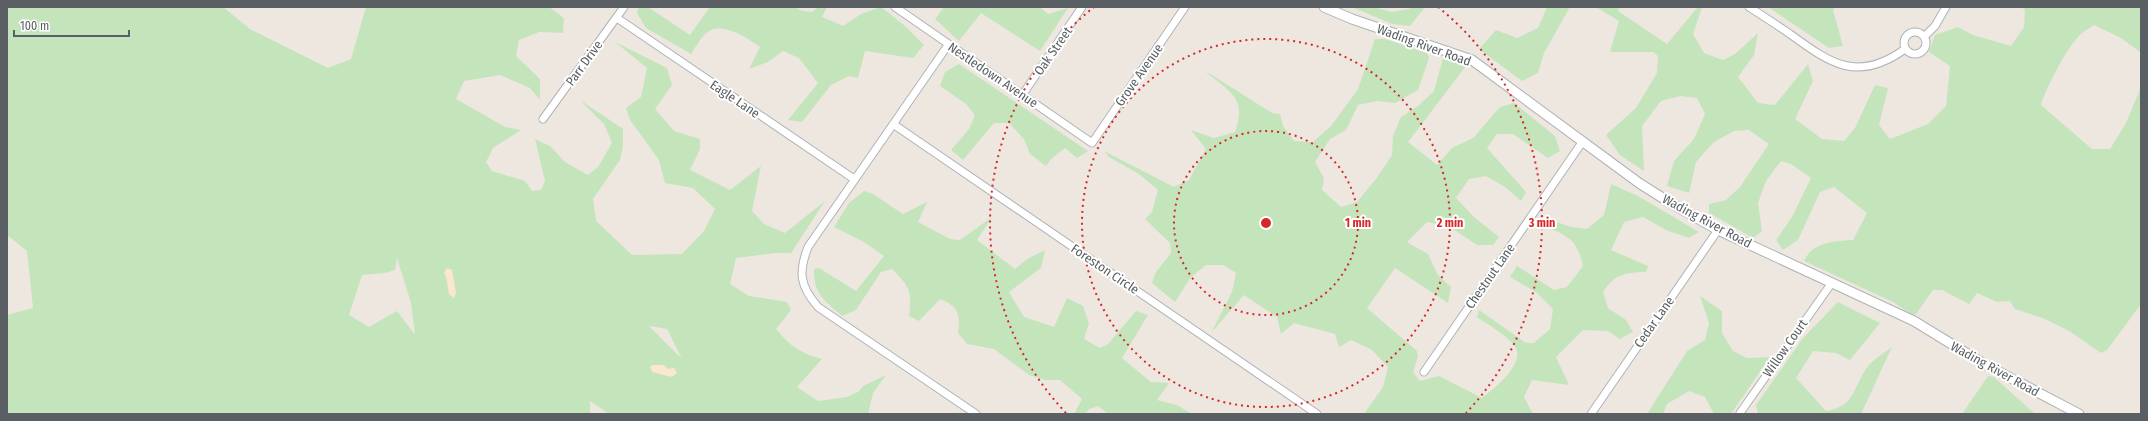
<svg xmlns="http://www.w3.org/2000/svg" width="2148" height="421" font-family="'Fira Sans Condensed',sans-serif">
	<rect width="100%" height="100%" fill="#ede7e0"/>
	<path fill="#c4e5bc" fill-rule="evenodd" d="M7,7H223L250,29L328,68L351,59L366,7H549L564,18L563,33L539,32L519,40L516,56L540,79V100L530,88L500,75L464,81L456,99L505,127L521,130L493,148L486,162L492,171L525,181L532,191L541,190L545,181L535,139L550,146L565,162L588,175L598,167L612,143L604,124L580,100L623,129V146L620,160L593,199L596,221L632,255L682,254L704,231L715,209L693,188L665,183L659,160L630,120L626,108L641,97L647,68L615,42L667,68L672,85L655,109L674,131L700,139V149L690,170L730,190L761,166L752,211L764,224L785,233L825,201L791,253H776L736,258L730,284L749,296L787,302L791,310L776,329C790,346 800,353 822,359L797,387L818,401L847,397L858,392L863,386L886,375L873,393L868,414H609L590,401V414H7V315L33,308L27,251L7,235ZM397,258L411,303L415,335L397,311L369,327L349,315L362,275L385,273L395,270ZM650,326L667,329L682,359L650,327Z
		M639,7H648L690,35L710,7H794L803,11L812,12L818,7H827L822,17L843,26L861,14L881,7L905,26L924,45L913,58L865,51L858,78L849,76L831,85L802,122L788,120L818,83L799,58L783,51L768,62L749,69L760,47C748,39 727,24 711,30C702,34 696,47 691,54L646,28L637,13Z
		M944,7H1040L1048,14L1068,8L1040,51L981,13L959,41L935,19Z
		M1352,7H1374L1391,12L1409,9L1411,7H1425L1410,26L1392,24Z
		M1547,7H1570L1544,53L1538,73L1522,81L1479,49L1496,30L1517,38L1538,28Z
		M1596,7H1619L1618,11L1667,44L1698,7H1702L1693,34L1704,53L1723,60L1735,54L1758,33L1754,55L1738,77L1758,103L1775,105L1808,64L1813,81L1795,119L1822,139L1844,141L1855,128L1875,85L1888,88L1879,125L1890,139L1928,124L1946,106L1950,66L1929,52L1935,35L1958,27L1973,35L2011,46L2024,27L2025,10L2021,7H2141L2140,52L2121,38L2094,25C2090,28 2085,30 2081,34C2068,45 2046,88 2041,105L2092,149H2110L2126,123L2141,87V304L2107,350L2101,353L2069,331L2045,319L2015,309L2010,301L1997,302L1977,293L1969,304L1942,290H1933L1916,314L1912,315L1893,302L1804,261C1812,242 1835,241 1853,240L1867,213L1834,187L1820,192L1798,240L1783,250L1776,240L1792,217L1811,178L1791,164L1781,161L1766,181L1758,203L1762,231L1753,238L1709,213V204L1726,200L1740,187L1769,144L1749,130L1734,131L1714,142L1696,162L1689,193L1667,186L1674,161L1694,139L1705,114L1697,98L1680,96L1661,101L1642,126L1644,171L1620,155L1606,135L1636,108L1657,73L1658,56L1653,52H1610L1619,21Z
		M1768,7H1835L1833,10L1843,46L1829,48Z
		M1375,39H1385L1427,53L1429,58L1418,90L1395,103L1377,101L1358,105L1346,130L1330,139L1315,162L1324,178L1322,190L1341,207L1357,202L1376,179L1392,155L1393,136L1401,117L1418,106L1434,91L1443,58L1466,66L1408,142L1437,165L1452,148L1473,138L1500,107L1514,103L1555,136L1560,151L1548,158L1513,134H1497L1487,148L1526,192L1521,201L1505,187L1486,176L1469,179L1456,198L1474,217L1499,237L1493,245H1477L1450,227L1427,222L1407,242L1428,254L1438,275L1451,287L1448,303L1395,268L1367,308L1417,351L1418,357L1413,372L1420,381L1439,376L1482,398C1494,389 1524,365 1516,348C1510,337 1487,324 1477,317L1479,310L1526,343H1534L1550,329L1553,309L1536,292L1510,277L1517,266L1554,290L1567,287L1583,266C1578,241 1568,235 1545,227V218L1571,227L1587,229L1604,215L1611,184L1638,196L1699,232L1689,238L1666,230L1643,217L1624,222L1611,250L1648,266L1646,272C1624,273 1616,273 1603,292L1608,308L1626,320L1633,332L1620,339L1608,331L1583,330L1556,357L1569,385L1532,380L1524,397L1533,414H1364L1383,387L1388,367L1372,350L1351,340L1339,347L1335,334L1294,323L1281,334L1277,317L1244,295L1211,333L1232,292L1236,273L1223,265H1206L1191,277L1175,302L1152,283L1156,272L1171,253L1170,243L1145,219L1152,212L1158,190L1139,174L1109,157L1104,151L1174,187L1189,180L1206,149L1191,130L1214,138L1235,132C1248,97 1229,92 1204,70L1272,113L1280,114L1283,126L1294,141L1313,142L1331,126L1358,89Z
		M959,64L1088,151L1077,158L1065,148L1051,159L1046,166L1030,154L1024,139L1009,123H994L963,160L951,150L969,129L975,115L966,104L940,86L945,72Z
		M864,191L873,194L903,214L927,202L918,222L950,239L960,240L992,217L977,240L1015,269L1027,259L1045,250L1041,268L1009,292L1024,317L1054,327L1067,298L1083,306L1089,323L1084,339L1100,348L1108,344L1136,311L1148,315L1122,358L1151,382L1169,383L1157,400L1177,405L1192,414H1108L1098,406L1089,409L1085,414H1074L1082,399L1060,380H1045L1029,375L994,349L967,344L958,333C961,314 958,306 940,299L919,321L909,316C912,291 910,287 892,269L881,272L856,310L842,316C825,301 813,294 814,269L819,268L856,291L884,256L864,242L834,227L849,203Z
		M1700,296L1722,311V333L1733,351L1747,358L1770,357L1731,414H1714L1705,397L1689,391L1667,404L1663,414H1647L1687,351L1705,340L1709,323Z
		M1838,302L1880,323L1850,360L1836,353L1813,351L1796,378L1826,411C1857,407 1853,383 1870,364C1876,358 1885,352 1892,347L1861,414H1758L1756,405L1803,338Z
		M1988,376L1994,377L2035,414H1962Z"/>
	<path fill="#fbe7cd" d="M447,268L452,270L456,293L454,298L449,294L446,276L444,273Z
		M652,365H664L668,369L674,368L677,373L672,377L652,372L650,367Z"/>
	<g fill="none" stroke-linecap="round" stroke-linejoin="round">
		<defs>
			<path id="minor" d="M895,7L1092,143L1185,7
				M1749,7C1763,16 1777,25 1790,34C1831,64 1858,83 1905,49
				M617,18L854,179
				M1904 43a11 11 0 1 1 22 0a11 11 0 1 1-22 0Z
				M1924,37L1935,26L1946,7
				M948,45L808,247C798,273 800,286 818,307L976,414
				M1023,94L1082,7
				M543,119L624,7
				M893,124L1317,414
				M1424,372L1583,141
				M1740,413L1831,284
				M1591,414L1718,230"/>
			<path id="secondary" d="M1324,7L1352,19L1472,60L1639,183L1669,202L1718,230L1914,321L1984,364L2079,414"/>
		</defs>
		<use href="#minor" stroke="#aeb3b7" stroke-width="9"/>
		<use href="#secondary" stroke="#adb3b7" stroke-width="11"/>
		<use href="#minor" stroke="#fff" stroke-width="7"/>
		<use href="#secondary" stroke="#fff" stroke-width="9"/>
	</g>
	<g fill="none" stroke="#d62828" stroke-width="2" stroke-dasharray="2 4">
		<circle cx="1266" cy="223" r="92"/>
		<circle cx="1266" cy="223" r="184"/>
		<path d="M1066 413A276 276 0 0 1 1094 7M1438 7A276 276 0 0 1 1466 413"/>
	</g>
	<g text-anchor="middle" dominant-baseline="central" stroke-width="4" stroke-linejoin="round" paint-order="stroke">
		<g font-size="13" fill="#595f62" stroke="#fff">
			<text transform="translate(1424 45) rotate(20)">Wading River Road</text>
			<text transform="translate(1053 51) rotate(-55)">Oak Street</text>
			<text transform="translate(584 63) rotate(-54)">Parr Drive</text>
			<text transform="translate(993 75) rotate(34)">Nestledown Avenue</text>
			<text transform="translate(1139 75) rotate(-55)">Grove Avenue</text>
			<text transform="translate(735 99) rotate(34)">Eagle Lane</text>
			<text transform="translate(1707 221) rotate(28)">Wading River Road</text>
			<text transform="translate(1105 269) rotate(34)">Foreston Circle</text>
			<text transform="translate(1490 276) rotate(-55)">Chestnut Lane</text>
			<text transform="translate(1654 322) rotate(-55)">Cedar Lane</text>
			<text transform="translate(1785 348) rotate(-55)">Willow Court</text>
			<text transform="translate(1995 369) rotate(29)">Wading River Road</text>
		</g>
	</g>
	<circle cx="1266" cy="223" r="6" fill="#d62828" stroke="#fff" stroke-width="2"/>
	<g font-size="12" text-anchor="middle" font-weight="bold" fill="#d62828" stroke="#fff" stroke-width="4" stroke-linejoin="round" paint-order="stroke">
		<text x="1358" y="227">1 min</text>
		<text x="1450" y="227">2 min</text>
		<text x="1542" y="227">3 min</text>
	</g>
	<rect width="2148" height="421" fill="none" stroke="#595f62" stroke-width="16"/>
	<path d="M14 30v6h115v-6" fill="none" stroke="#595f62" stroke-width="2"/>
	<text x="20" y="30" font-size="12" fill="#595f62" stroke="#ffffff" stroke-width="3" paint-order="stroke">100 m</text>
</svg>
